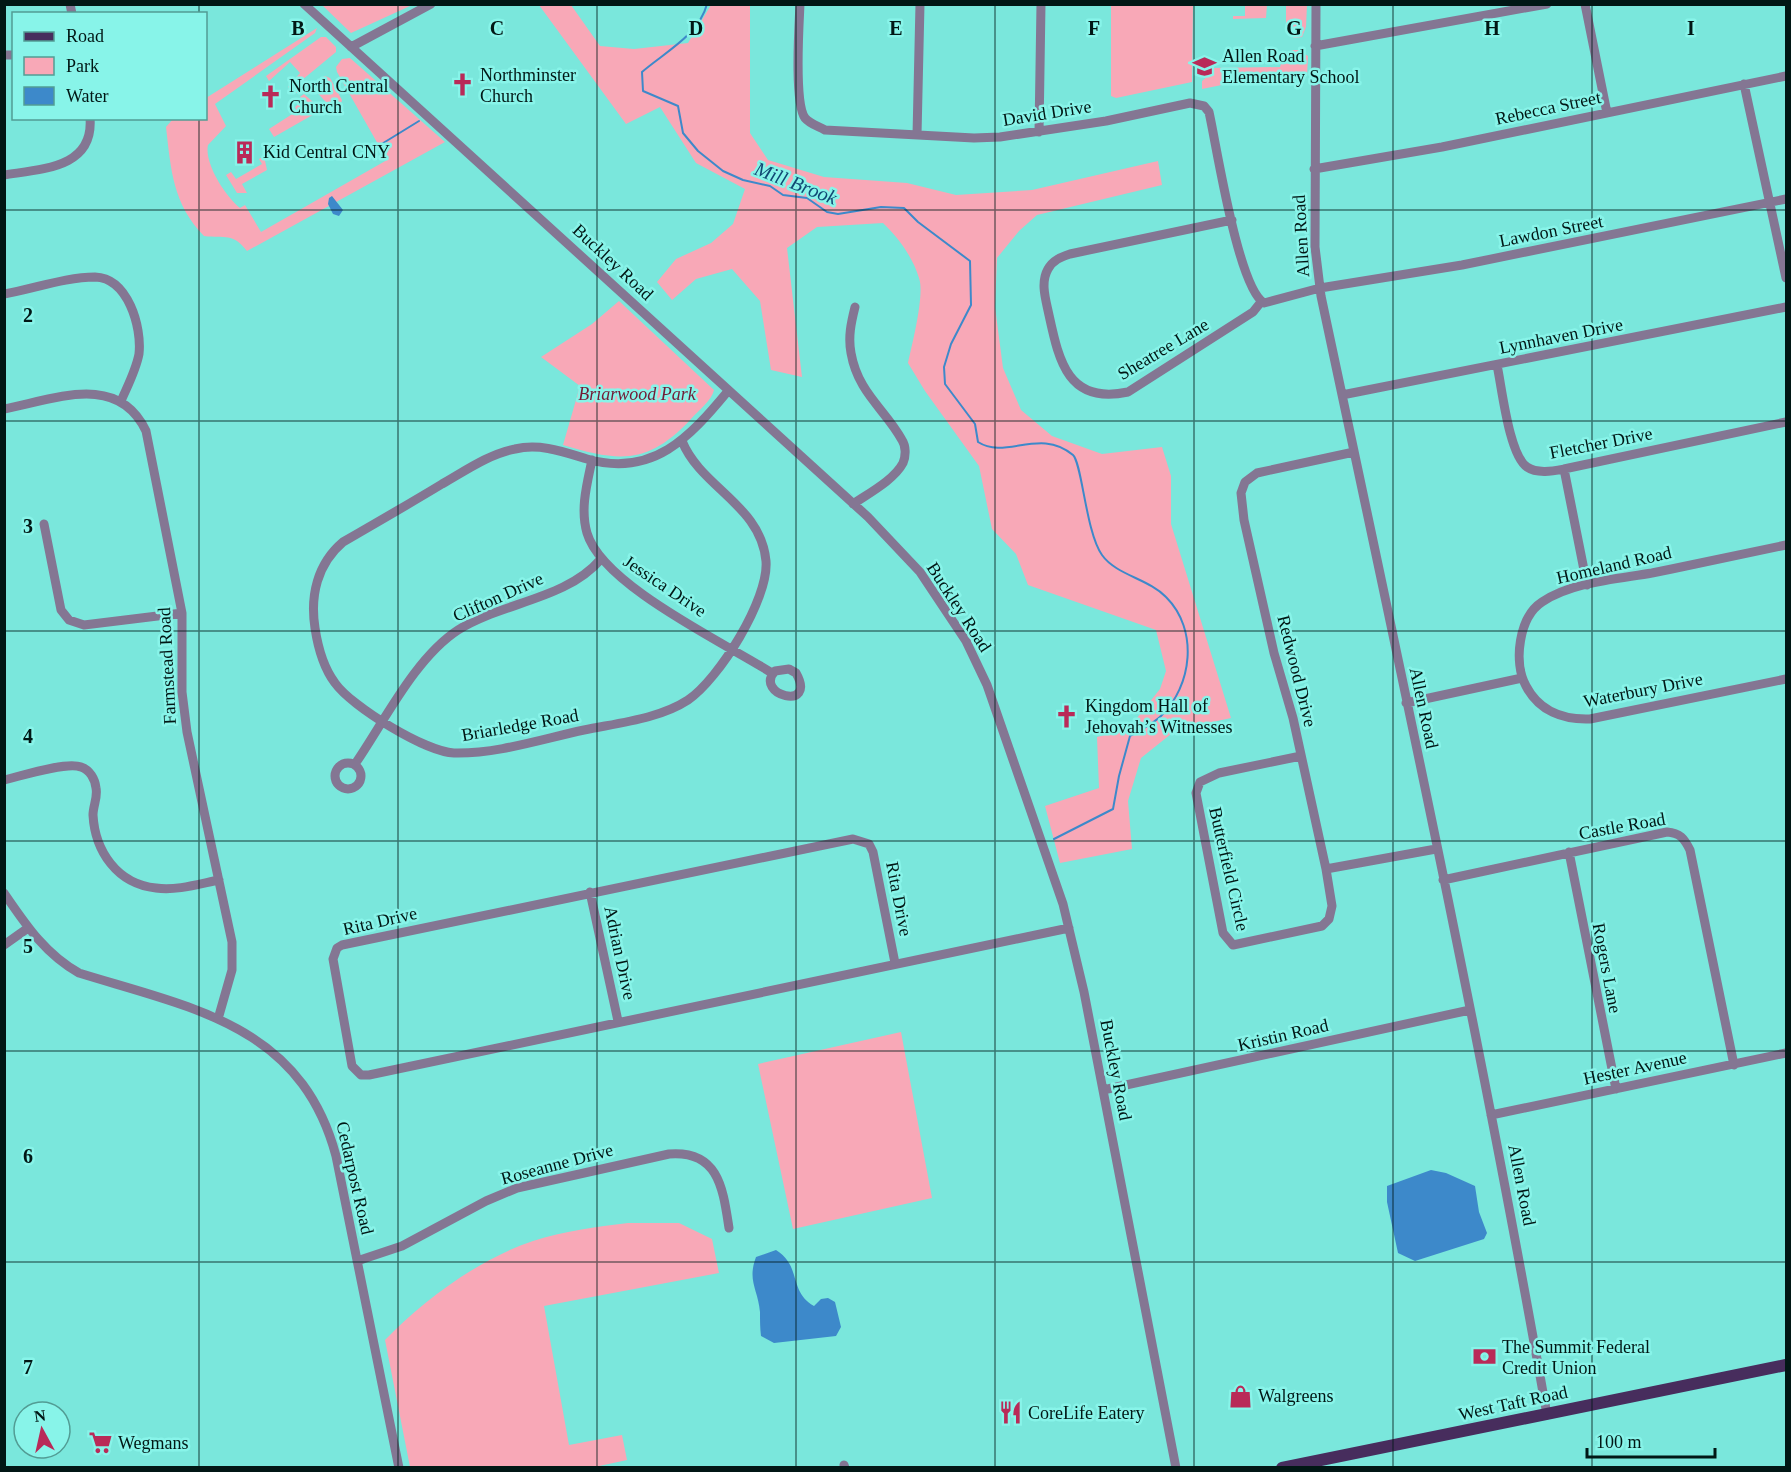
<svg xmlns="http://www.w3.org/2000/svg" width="1791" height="1472" font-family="'Times New Roman',serif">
	<rect width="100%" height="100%" fill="#7ae7dc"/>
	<path fill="#f8a8b7" d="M408,4L410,6L351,33L322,5Z
		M539,5H571L600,46L634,49L688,43L711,5H750V133L768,160L824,177L907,183L956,195L1032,190L1158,161L1162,185L1037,215L1019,231L997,258L995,307L1003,368L1021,410L1052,436L1102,454L1162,447L1171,476V524L1231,718L1176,730L1141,758L1128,801L1132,849L1060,863L1045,806L1099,788L1097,737L1129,728L1160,689L1166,671L1156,630L1028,585L1016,554L992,529L979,466L925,391L908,363C912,345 925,294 919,278C913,258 899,238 883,223L817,227L787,248L802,377L771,370L760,301L732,269L696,279L672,300L657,282L676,259L711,243L733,224L745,189L696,163L660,107L626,124Z
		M1111,5H1193L1192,82L1116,98L1111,96Z
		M1245,5H1267L1266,18L1233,19V16H1245Z
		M1286,5H1307L1306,27L1302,37L1294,38L1286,32Z
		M317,28L315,33L215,104L226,126L208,145C204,163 225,196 240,208L245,205L261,232L387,160L337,72L336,67L342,59L350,58L445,142L247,251C232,232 226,239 204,236C173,204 171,171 166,127L173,119L206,118V98Z
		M321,37H326L336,47V52L296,85L300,90L297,93L288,87L300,73L290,62L269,81L266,76Z
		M1293,50H1298L1308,56L1307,76L1261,77L1202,89V81L1209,75L1211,68L1280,67L1283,57Z
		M325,76L330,78L342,100L339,110H333L314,89V83Z
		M304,94L313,102L316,113L274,137L269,129L297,111L295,107L303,100L300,97Z
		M264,156L267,170L242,184L247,193H237L226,175L231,172L236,179L262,164L259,159Z
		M619,301L714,390C712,400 698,411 691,419C648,465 620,462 563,445L580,386L541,357L592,324Z
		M901,1032L932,1198L793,1229L758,1064Z
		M628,1223H679L712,1239L719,1273L544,1306L569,1445L622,1435L627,1460L590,1468L410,1467L385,1340C425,1299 479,1259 533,1241C564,1231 596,1227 628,1223Z"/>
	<path fill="#3d89ca" d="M332,196L343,210L339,216L333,214L328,204L329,198Z
		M1431,1170L1446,1173L1475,1186L1479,1212L1487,1233L1484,1239L1415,1261L1398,1253L1387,1202V1186Z
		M776,1250C802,1266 788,1291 814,1306L821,1299L828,1298L835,1302L841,1327L836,1336L774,1343L761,1336C760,1328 760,1321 760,1312C758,1289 747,1281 756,1257Z"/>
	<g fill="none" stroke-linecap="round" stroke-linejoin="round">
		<path stroke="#3d89ca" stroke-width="2" d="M707,4C699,35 665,52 642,72L643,91L678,106L683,133L698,151L723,171L743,180L770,186L783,195L807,198L827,212L838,214L881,207L904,208L918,222L970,261L971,305L951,344L944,367L945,384L975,424L978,442C1006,460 1040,427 1073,455C1082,463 1086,533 1102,555C1116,575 1149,579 1166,597C1199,630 1192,686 1161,716C1153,724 1140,730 1130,736L1119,776L1113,809L1054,839
			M380,145L419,121"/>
		<path stroke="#847693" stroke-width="9" d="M70,4L72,14
			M304,4L868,517L920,572L966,641L987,685L1063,904L1084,992L1176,1468
			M800,4C799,26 794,103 805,118C810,124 818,126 825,130L974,138L1000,137L1106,121L1190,103L1204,106L1209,112C1217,148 1238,287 1264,303L1320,288L1462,265L1786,199
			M1316,4L1315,247L1321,296C1400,668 1481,1040 1547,1415
			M1585,4L1607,113
			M1315,46L1547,4
			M351,47L431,4
			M4,55H14
			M1744,84L1786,278
			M1039,132L1041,4
			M917,135L920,4
			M1314,169L1442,147L1786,76
			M4,175C42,169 94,168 90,118
			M1232,220L1070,254C1061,257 1053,260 1048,269C1040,283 1046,300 1049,315C1059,361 1068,405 1128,392L1253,312L1261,302
			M4,294C33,289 66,277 95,277C128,278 142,327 139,354C136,370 128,385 121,401
			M1497,365C1502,388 1509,455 1527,467C1537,474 1553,471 1564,469L1786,422
			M1342,395L1786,307
			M4,409C55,399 118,372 146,431L182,613V692L187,732L232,942V970L218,1019
			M682,441C701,488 761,505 766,561C769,599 719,679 688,700C659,719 618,723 584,730C542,739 497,754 454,753C426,752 352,707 335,683C323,667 318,648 315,628C310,596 317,564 343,542C376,523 409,504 442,484C465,471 489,454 515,449C540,443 564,452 587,459C653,478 690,437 728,391
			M592,460C587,484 580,509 587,533C602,585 725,643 772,673
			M1564,469L1587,585
			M853,504C869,493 894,480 903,463C906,456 906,446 902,440C885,409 858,393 851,353C848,337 851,323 855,307
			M44,524L61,610L69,620L84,625L182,613
			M1786,545C1742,554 1697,564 1652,573C1617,579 1572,582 1542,602C1519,617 1513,662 1526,686C1539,711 1563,720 1590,719L1786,679
			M789,669L796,673C818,712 753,695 775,671Z
			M1406,703L1522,678
			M1301,756L1219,773L1200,782L1196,793L1223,933L1233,945L1322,926L1329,919L1332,906L1326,869L1293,718L1274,653L1244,520L1241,493L1245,482L1257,473L1354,452
			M335 776a13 13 0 1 1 26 0a13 13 0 1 1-26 0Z
			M355,764C384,722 415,658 458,630C502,602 566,600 601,559
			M4,780C21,776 67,761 81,767C90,770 95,779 96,788C98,797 93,806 93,815C95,851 117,884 156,888C176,891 199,884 219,880
			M1569,852L1616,1089
			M1326,869L1436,849
			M1443,880L1667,832C1680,833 1684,838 1690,850L1734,1065
			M590,892L618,1021
			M4,893C26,925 45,954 79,973C192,1008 301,1025 336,1156L399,1468
			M4,945L28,928
			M895,963L873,852L869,844L853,839L342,945L337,948L333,959L352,1066L361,1075H369L1069,928
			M1103,1090L1470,1010
			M1491,1115L1786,1053
			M357,1261L402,1246L486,1201L517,1188L669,1154C719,1150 723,1189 729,1228
			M844,1465L845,1468"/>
		<path stroke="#472d5d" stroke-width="12" d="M1282,1468L1786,1365"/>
	</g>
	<path fill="none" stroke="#011715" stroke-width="1.5" stroke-opacity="0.55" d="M199,4V14M398,4V1468M597,4V1468M796,4V1468M995,4V1468M1194,4V1468M1393,4V1468M1592,4V1468M199,118V1468M4,210H1786M4,421H1786M4,631H1786M4,841H1786M4,1051H1786M4,1262H1786"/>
	<defs>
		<symbol id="school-bare" viewBox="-9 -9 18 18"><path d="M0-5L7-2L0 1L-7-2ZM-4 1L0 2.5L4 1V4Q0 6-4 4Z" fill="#b92a58" stroke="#88f4e9" stroke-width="2.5" paint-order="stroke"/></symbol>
		<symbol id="church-bare" viewBox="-9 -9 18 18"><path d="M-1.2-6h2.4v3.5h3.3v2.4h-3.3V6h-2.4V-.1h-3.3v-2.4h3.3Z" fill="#b92a58" stroke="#88f4e9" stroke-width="2.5" paint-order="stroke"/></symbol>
		<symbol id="building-bare" viewBox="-9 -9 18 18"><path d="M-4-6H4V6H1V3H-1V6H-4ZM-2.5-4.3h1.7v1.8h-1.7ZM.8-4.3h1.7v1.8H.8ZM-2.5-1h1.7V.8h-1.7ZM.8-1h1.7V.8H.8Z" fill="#b92a58" stroke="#88f4e9" stroke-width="2.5" paint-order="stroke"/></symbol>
		<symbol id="bank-bare" viewBox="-9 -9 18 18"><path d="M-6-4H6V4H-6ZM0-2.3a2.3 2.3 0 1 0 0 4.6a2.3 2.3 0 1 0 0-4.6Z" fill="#b92a58" stroke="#88f4e9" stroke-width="2.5" paint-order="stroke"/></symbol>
		<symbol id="shop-bare" viewBox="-9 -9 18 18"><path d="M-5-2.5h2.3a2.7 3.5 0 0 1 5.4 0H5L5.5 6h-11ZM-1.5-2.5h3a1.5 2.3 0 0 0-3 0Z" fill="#b92a58" stroke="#88f4e9" stroke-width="2.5" paint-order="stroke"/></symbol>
		<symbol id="restaurant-bare" viewBox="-9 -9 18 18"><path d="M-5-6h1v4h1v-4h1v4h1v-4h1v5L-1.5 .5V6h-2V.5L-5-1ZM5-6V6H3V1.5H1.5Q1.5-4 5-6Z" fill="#b92a58" stroke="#88f4e9" stroke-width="2.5" paint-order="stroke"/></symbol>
		<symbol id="supermarket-bare" viewBox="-9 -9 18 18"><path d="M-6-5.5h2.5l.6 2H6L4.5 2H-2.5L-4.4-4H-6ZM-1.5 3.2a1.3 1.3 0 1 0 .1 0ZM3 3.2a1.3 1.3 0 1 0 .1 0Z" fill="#b92a58" stroke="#88f4e9" stroke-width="2.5" paint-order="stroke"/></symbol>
	</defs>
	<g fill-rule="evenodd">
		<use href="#school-bare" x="1188" y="50" width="33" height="33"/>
		<use href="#church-bare" x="446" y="68" width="33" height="33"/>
		<use href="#church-bare" x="254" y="80" width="33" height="33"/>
		<use href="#building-bare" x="228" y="136" width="33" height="33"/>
		<use href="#church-bare" x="1050" y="700" width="33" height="33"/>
		<use href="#bank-bare" x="1468" y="1340" width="33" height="33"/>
		<use href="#shop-bare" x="1224" y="1380" width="33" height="33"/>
		<use href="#restaurant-bare" x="994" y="1396" width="33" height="33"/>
		<use href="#supermarket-bare" x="84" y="1426" width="33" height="33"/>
	</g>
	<g text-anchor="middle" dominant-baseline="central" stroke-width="5" stroke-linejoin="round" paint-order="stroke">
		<g font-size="18" fill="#011715" stroke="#88f4e9" text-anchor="start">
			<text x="1222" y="56">Allen Road<tspan x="1222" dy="21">Elementary School</tspan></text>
			<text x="480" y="75">Northminster<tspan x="480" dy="21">Church</tspan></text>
			<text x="289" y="86">North Central<tspan x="289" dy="21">Church</tspan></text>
			<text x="263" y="152">Kid Central CNY</text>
			<text x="1085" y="706">Kingdom Hall of<tspan x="1085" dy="21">Jehovah’s Witnesses</tspan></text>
			<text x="1502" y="1347">The Summit Federal<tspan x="1502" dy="21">Credit Union</tspan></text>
			<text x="1258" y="1396">Walgreens</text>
			<text x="1028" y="1413">CoreLife Eatery</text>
			<text x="118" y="1443">Wegmans</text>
		</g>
		<g font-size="18" fill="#011715" stroke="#88f4e9">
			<text transform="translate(1548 108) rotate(-12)">Rebecca Street</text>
			<text transform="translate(1047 113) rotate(-9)">David Drive</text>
			<text transform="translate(1551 231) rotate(-11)">Lawdon Street</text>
			<text transform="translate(1301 236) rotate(-93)">Allen Road</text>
			<text transform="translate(613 262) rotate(43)">Buckley Road</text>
			<text transform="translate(1561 336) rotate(-11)">Lynnhaven Drive</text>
			<text transform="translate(1163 349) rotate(-31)">Sheatree Lane</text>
			<text transform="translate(1601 443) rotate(-11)">Fletcher Drive</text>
			<text transform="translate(1614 565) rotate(-13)">Homeland Road</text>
			<text transform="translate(665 586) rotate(34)">Jessica Drive</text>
			<text transform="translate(498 597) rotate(-24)">Clifton Drive</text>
			<text transform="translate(959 607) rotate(57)">Buckley Road</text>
			<text transform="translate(167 666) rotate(-93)">Farmstead Road</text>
			<text transform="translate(1297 671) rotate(76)">Redwood Drive</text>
			<text transform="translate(1643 690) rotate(-11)">Waterbury Drive</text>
			<text transform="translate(1424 708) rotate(78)">Allen Road</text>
			<text transform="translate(520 725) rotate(-10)">Briarledge Road</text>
			<text transform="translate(1622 826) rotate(-10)">Castle Road</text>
			<text transform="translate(1229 869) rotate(77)">Butterfield Circle</text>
			<text transform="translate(899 899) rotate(79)">Rita Drive</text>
			<text transform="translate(380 921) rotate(-13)">Rita Drive</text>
			<text transform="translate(620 953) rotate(78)">Adrian Drive</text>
			<text transform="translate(1607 968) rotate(79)">Rogers Lane</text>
			<text transform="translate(1283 1035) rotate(-13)">Kristin Road</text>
			<text transform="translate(1635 1068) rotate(-12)">Hester Avenue</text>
			<text transform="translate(1116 1070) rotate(79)">Buckley Road</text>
			<text transform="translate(557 1164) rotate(-15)">Roseanne Drive</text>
			<text transform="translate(355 1178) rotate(77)">Cedarpost Road</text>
			<text transform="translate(1522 1185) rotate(79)">Allen Road</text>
			<text transform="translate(1513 1403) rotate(-12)">West Taft Road</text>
		</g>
		<g font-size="18" font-style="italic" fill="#731b36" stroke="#88f4e9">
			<text x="637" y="394">Briarwood Park</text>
		</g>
		<g font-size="20" font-style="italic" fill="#114974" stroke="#88f4e9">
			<text transform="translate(796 183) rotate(21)">Mill Brook</text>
		</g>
	</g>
	<g font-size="20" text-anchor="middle" font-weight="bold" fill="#011715" stroke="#88f4e9" stroke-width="5" stroke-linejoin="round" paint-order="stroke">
		<text x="298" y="35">B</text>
		<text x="497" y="35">C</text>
		<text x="696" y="35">D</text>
		<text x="896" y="35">E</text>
		<text x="1094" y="35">F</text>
		<text x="1294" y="35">G</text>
		<text x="1492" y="35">H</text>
		<text x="1691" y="35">I</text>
		<text x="28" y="322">2</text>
		<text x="28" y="533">3</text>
		<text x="28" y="743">4</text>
		<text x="28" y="953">5</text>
		<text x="28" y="1163">6</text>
		<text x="28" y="1374">7</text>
	</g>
	<rect width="1791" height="1472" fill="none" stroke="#011715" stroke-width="12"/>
	<rect x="12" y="12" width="195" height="108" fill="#88f4e9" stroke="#529c94" stroke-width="1.5"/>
	<rect x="24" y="32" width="30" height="9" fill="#472d5d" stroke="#529c94" stroke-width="1.5"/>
	<text x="66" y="42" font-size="18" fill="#011715">Road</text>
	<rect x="24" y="57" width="30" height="18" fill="#f8a8b7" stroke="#529c94" stroke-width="1.5"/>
	<text x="66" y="72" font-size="18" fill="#011715">Park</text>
	<rect x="24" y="87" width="30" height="18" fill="#3d89ca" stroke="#529c94" stroke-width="1.5"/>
	<text x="66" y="102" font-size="18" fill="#011715">Water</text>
	<g transform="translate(42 1430) rotate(352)"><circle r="28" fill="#88f4e9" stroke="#529c94" stroke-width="1.5"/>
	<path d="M0-4.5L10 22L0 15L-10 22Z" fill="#b92a58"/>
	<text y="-9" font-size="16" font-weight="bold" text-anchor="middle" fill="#011715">N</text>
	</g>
	<path d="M1587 1448v9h128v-9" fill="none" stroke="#011715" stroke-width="3"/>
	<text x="1596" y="1448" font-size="18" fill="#011715" stroke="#88f4e9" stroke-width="4.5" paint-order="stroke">100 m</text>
</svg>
